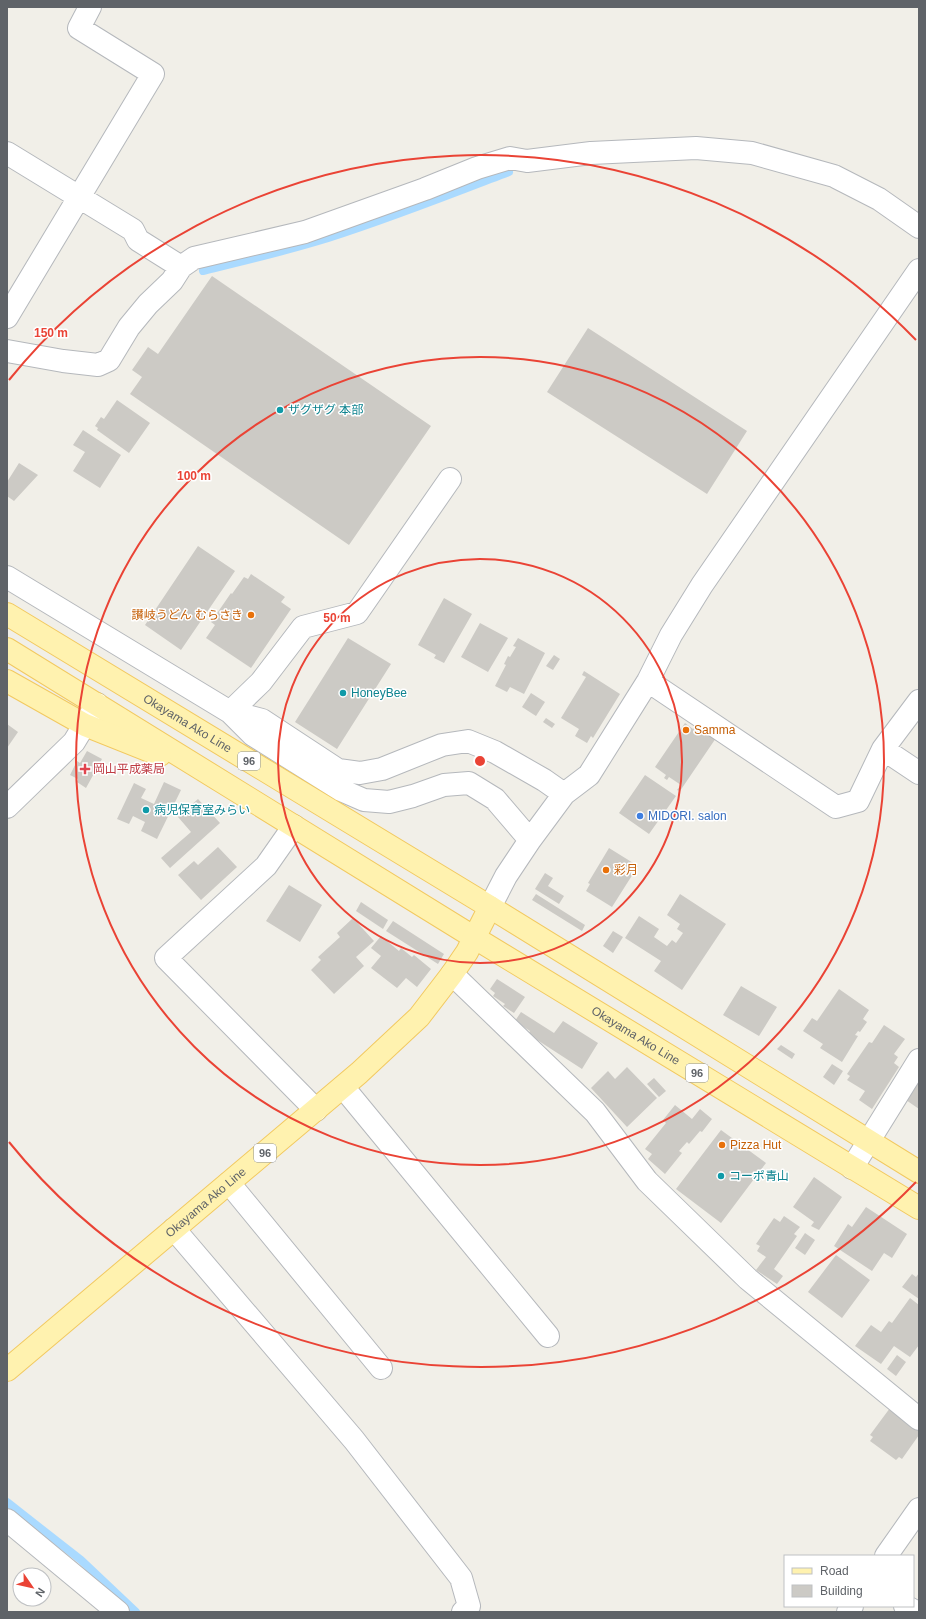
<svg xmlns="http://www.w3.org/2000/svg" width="926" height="1619" font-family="Arial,'Noto Sans JP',sans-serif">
	<rect width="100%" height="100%" fill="#f1efe8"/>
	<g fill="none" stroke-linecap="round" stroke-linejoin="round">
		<path stroke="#aadaff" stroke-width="8" d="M203,271C240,262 278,253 315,242C381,222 445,196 509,172
			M7,1502L81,1560L136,1612"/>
	</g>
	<path fill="#cccac5" d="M212,276L431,426L349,545L130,394L142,377L132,370L148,347L158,354Z
		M588,328L747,431L707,494L547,392Z
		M117,400L150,423L129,453L97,430L98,428L95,426L101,417L104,419Z
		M83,430L121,455L100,488L73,471L85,452L73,445Z
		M19,463L38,475L14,501L7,496V482Z
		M198,546L235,571L181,650L145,625Z
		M251,574L285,597L281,602L291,609L251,668L206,638L215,625L211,622L231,593L232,594L244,577L248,579Z
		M444,598L472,614L444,663L434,658L436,655L418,645Z
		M480,623L508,638L488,672L461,657Z
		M348,638L391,664L337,749L295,722Z
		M518,638L545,653L524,694L510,687L507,692L495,686L506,665L504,664L508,656L510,657L516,647L513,646Z
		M554,655L560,659L553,670L546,666Z
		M584,671L620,694L593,738L591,736L587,743L575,736L579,729L561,718L586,677L582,675Z
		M531,693L545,702L536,716L522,707Z
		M546,718L555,724L552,728L543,722Z
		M685,723L693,729L695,725L716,738L680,791L677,790L681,785L669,777L667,780L664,778L666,775L655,767Z
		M7,724L18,732L7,748Z
		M87,751L102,759L86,788L77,782L78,779L70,775L77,761L80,763Z
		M645,775L676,796L649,834L619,813Z
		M164,782L181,790L157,839L141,831L145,822L133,816L129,824L117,819L134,783L146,789L141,798L154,804Z
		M198,799L220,823L170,868L161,858L191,832L178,817Z
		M218,847L237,867L201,900L178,875L194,861L198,865Z
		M609,848L638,866L612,907L586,891L590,884L588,883Z
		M545,873L553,878L548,886L564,896L559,904L535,889Z
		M289,885L322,905L300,942L266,921Z
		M536,894L585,925L582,931L532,900Z
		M680,894L726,924L682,990L654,971L661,961L625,938L639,916L659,929L654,937L667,946L672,940L676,943L683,933L677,929L680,924L667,915Z
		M361,902L388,920L383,929L356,911Z
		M353,918L374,941L356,957L364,966L334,994L311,970L321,960L318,957L340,937L337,933Z
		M393,921L444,954L438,964L386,931Z
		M613,931L623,937L613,953L603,946Z
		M381,936L399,951L401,948L412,957L414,955L431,969L417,987L406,978L397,988L371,968L381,956L371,948Z
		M497,979L525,997L514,1013L503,1006L505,1004L493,996L495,993L490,989Z
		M741,986L777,1007L759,1036L723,1015Z
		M839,989L869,1010L863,1019L867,1022L860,1032L858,1031L855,1035L858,1036L842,1062L820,1048L823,1044L803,1031L812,1018L817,1021Z
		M521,1012L554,1033L563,1021L598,1043L582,1069L528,1034L530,1031L515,1021Z
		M884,1025L905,1039L894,1054L898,1057L894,1063L899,1067L872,1109L859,1100L865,1091L847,1080L850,1076L847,1074L869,1042L872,1043Z
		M781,1045L795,1054L792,1059L777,1049Z
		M832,1064L843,1071L834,1085L823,1077Z
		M627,1067L657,1098L627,1127L591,1088L608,1071L615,1079Z
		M654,1078L666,1091L659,1097L647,1084Z
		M919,1081V1109L906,1100Z
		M675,1105L692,1119L700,1109L712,1119L702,1132L700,1131L689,1144L687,1142L679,1151L682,1153L665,1174L648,1159L652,1154L645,1149L666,1123L663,1120Z
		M721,1130L766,1163L721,1223L676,1189Z
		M814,1177L842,1197L819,1230L811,1226L814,1222L793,1207Z
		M866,1207L907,1234L892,1258L884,1253L872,1271L834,1246L848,1224L852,1227Z
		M784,1216L800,1227L794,1234L797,1236L774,1269L783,1276L777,1284L756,1270L766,1257L757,1251L760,1246L756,1244L774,1218L780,1222Z
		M805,1233L815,1240L805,1255L795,1248Z
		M836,1255L870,1280L842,1318L808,1292Z
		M919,1273V1299L902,1287L912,1274L916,1277Z
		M910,1298L919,1305V1345L910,1357L894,1346L881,1364L855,1346L871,1325L881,1332L889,1321L892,1323Z
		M897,1355L906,1362L896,1376L887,1369Z
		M890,1408L919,1430V1435L902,1459L899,1457L896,1460L870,1441L873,1437L870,1435Z"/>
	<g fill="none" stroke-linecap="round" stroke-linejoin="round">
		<defs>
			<path id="minor" d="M7,153L133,230L138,240L181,267L194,258L305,232L425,189L477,168L510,158L527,161L591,153L696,148L752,153L834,176L879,199L919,227
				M7,317L153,74L79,28L90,7
				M7,351L63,361L98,365L109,360L129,327L148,304L172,281L181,267
				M7,577L230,712L253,735L341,790L364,800L389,802L413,796L444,785L469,783L495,799L530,840
				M648,681L836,807L858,801L883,749L919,701
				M230,712L261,682L303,627L357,613L450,479
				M231,712L262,720L338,770L360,773L382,769L442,745L468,741L495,752L544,780L564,794
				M883,749L919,773
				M7,807L74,742L97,704
				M294,826L266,866L166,958L316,1110
				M490,907L506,876L530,840L564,794L589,775L648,681L671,635L702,585L919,270
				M452,974L595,1112L647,1181L748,1279L919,1419
				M343,1087L548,1336
				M852,1168L919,1060
				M229,1183L381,1368
				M174,1229L354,1440L461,1578L469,1606L463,1612
				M7,1520L118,1612
				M886,1556L919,1509
				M905,1606L916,1612
				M848,1612L852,1606"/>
			<g id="major">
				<path id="s1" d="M7,614L490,907L919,1172"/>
				<path id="s2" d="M7,649L475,938L919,1208"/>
				<path d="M7,681L85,725L160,755"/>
				<path id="s3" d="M7,1370L359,1073L419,1017L452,974L467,952L490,907"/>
			</g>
		</defs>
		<use href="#minor" stroke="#b5b8bc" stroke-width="24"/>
		<use href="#major" stroke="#f2c960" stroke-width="24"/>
		<use href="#minor" stroke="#fff" stroke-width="22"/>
		<use href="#major" stroke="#fff2af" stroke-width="22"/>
	</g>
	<g fill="none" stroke="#ea4335" stroke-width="2">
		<circle cx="480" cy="761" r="202"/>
		<circle cx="480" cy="761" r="404"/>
		<path d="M916 1182A606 606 0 0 1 9 1142M9 380A606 606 0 0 1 916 340"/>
	</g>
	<g fill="#0f9aa8" stroke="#fff" stroke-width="1.5">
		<circle cx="280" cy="410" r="4"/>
		<circle cx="343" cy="693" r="4"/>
		<circle cx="146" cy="810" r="4"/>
		<circle cx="721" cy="1176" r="4"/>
	</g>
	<g fill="#e8710a" stroke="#fff" stroke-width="1.5">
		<circle cx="251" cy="615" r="4"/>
		<circle cx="686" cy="730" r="4"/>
		<circle cx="606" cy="870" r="4"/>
		<circle cx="722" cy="1145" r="4"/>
	</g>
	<path fill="#e0444e" stroke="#fff" stroke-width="1.5" d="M83 763h4v4h4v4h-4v4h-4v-4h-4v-4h4z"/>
	<circle fill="#3f7fe0" stroke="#fff" stroke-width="1.5" cx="640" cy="816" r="4"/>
	<g text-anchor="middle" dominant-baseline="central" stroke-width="3" stroke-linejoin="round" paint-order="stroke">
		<g fill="#fff" stroke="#8f9295" stroke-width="1">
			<rect x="238" y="752" width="22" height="18" rx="3"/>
			<rect x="686" y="1064" width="22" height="18" rx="3"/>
			<rect x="254" y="1144" width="22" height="18" rx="3"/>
		</g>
		<g font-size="11" font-weight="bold" fill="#5f6368">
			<text x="249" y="761">96</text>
			<text x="697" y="1073">96</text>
			<text x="265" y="1153">96</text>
		</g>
		<g font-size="12" fill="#0d838f" stroke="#fff" text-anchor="start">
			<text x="288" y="410">ザグザグ 本部</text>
			<text x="351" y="693">HoneyBee</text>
			<text x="154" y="810">病児保育室みらい</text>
			<text x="729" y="1176">コーポ青山</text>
		</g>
		<g font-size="12" fill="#c56008" stroke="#fff" text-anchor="start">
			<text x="243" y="615" text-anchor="end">讃岐うどん むらさき</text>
			<text x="694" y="730">Samma</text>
			<text x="614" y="870">彩月</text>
			<text x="730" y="1145">Pizza Hut</text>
		</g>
		<g font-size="12" fill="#5f6368" stroke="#fff">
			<text stroke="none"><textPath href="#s1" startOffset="211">Okayama Ako Line</textPath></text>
			<text stroke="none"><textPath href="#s2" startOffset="738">Okayama Ako Line</textPath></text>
			<text stroke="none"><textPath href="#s3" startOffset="260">Okayama Ako Line</textPath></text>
		</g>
		<g font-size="12" fill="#be3a42" stroke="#fff" text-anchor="start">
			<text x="93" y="769">岡山平成薬局</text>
		</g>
		<g font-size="12" fill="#366cbe" stroke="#fff" text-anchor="start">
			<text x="648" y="816">MIDORI. salon</text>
		</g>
	</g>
	<circle cx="480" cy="761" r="6" fill="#ea4335" stroke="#fff" stroke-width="2"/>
	<g font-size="12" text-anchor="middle" font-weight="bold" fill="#ea4335" stroke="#fff" stroke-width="3" stroke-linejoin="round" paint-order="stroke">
		<text x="51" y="337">150 m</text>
		<text x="194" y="480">100 m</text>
		<text x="337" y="622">50 m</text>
	</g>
	<rect width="926" height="1619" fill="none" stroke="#5f6368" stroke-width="16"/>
	<rect x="784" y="1555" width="130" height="52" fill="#ffffff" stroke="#bfc1c3"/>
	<rect x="792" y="1568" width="20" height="6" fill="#fff2af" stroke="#bfc1c3"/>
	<text x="820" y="1575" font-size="12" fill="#5f6368">Road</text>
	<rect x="792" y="1585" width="20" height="12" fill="#cccac5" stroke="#bfc1c3"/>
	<text x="820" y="1595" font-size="12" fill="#5f6368">Building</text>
	<g transform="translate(32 1587) rotate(124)"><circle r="19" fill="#ffffff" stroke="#bfc1c3"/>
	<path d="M0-3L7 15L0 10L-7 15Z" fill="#ea4335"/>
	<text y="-6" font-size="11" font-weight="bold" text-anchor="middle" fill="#5f6368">N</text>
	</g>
</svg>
